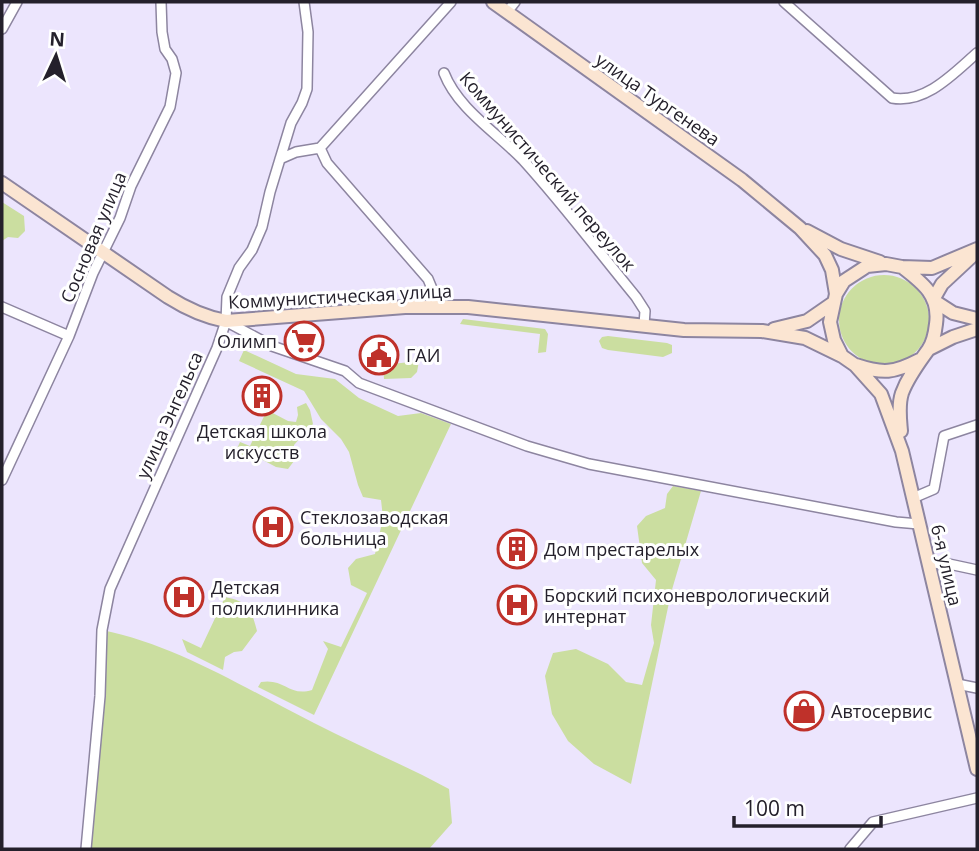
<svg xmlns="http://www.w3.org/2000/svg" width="979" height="851" font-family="'Open Sans',sans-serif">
	<rect width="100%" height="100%" fill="#ece5fd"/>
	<path fill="#cbdea0" d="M2,202L24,216L25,231L18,238L8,237L2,241Z
		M839 320a45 45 0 1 1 90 0a45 45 0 1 1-90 0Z
		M463,319L545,329L548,334L546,352L538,353L540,334L460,324Z
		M608,336L667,343L672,345V353L663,357L608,350L602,348L599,341L602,337Z
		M244,350L296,374L335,379L359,398L398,416L421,413L451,424L314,715L258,687L261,682C285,678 289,697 312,690L328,649L323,641L341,647L367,593L351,585L348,568L356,559L375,554L383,518L381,500L363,497L358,485L349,452L341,439L321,419L304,391L239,361Z
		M419,361L417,372L411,378L384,379L383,365Z
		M306,403L310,410L313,424L294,445V461L288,469L276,467L259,458L241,459L235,453L240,442L250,446L267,410L288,421L296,422L298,415L297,407Z
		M673,486L701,491L671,593L631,784L594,764L568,741L552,714L545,676L553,653L576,649L608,664L626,682L642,685L654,643L651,625L656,580L642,563L637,526L646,516L665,508L667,494Z
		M225,597C249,602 251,608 257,631L242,651L234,652L225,657L223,670L187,652L182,639L201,648Z
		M102,630C177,645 246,689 314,723C358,746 405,765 449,789L452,823L429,849H86Z"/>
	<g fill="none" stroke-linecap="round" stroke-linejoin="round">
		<defs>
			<path id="street" d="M784,2L892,98C926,104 954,73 977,53
				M507,12L515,2
				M2,29L17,2
				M444,73C458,109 496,132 523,160C563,204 599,252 636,297L645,311L644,325
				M320,148L327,163L428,279L433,291L435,306
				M280,159L296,152L320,148L451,2
				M2,307L69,336
				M227,322L272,346L345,371L359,383L527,446L589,464L896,522L919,524
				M2,480L69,336L93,273L120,218L131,186L170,107L176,73L172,59L165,49L162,32L161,2
				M913,498L934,489L944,436L977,425
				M928,563L949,564L977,570
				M957,684L977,688
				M86,849L100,696L102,630L110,589L217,348L226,321L227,297L239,268L252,250L262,227L270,192L291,123L302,103L307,89L308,32L304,2
				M850,849L873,822L977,798"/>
			<path id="secondary" d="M493,2L742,180L800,228L825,255L832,270L836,294
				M2,183L168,297C187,309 204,317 226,321L405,307H468L684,330L762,331L805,338L842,356
				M807,231L841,249L880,262
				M977,249L932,268L902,267L886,264L867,266L844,281L836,294L830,322L834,340L842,356L855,365L881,394L902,451L977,769
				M934,298L942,284L971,257
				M936,302L953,313L977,319
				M774,329L807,321L833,303
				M929,349L953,337L977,329
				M856,365C883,374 894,373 919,360
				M901,431C900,419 898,405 902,393C908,377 918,364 928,350C933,343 935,333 936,324C940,296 923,283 902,267"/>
		</defs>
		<use href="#street" stroke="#8d85a0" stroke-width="12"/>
		<use href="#secondary" stroke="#8d85a0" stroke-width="16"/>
		<use href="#street" stroke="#fff" stroke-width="9"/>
		<use href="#secondary" stroke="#fbe5d2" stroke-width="12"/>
	</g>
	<defs>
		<symbol id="supermarket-ring" viewBox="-11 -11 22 22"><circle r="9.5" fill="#fff" stroke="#bf312a" stroke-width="1.5"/><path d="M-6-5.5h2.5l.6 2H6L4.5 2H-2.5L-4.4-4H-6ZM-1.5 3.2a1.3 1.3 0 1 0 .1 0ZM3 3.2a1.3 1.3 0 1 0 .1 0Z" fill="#bf312a"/></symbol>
		<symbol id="civic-ring" viewBox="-11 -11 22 22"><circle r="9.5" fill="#fff" stroke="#bf312a" stroke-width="1.5"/><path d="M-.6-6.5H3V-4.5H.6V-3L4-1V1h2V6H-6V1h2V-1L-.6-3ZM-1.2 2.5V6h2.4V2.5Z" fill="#bf312a"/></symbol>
		<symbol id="building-ring" viewBox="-11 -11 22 22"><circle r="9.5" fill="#fff" stroke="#bf312a" stroke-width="1.5"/><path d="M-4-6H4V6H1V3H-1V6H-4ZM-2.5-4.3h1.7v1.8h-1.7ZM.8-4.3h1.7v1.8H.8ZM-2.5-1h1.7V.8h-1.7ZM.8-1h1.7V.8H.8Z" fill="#bf312a"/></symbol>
		<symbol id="hospital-ring" viewBox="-11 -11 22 22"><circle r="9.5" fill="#fff" stroke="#bf312a" stroke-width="1.5"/><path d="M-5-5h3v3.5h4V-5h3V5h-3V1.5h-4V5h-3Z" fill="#bf312a"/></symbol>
		<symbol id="shop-ring" viewBox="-11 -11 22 22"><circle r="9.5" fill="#fff" stroke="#bf312a" stroke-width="1.5"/><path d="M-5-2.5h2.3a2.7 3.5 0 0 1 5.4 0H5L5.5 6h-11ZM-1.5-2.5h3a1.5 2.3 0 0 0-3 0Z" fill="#bf312a"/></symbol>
	</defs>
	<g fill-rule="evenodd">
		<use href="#supermarket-ring" x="282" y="319" width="44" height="44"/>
		<use href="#civic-ring" x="357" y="333" width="44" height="44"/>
		<use href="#building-ring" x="240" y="374" width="44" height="44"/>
		<use href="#hospital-ring" x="251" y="505" width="44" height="44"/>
		<use href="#building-ring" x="495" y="527" width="44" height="44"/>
		<use href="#hospital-ring" x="162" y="575" width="44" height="44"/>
		<use href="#hospital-ring" x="495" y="583" width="44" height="44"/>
		<use href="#shop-ring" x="782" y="689" width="44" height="44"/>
	</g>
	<g text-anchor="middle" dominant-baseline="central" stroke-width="6" stroke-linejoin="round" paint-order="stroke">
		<g font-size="18" fill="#24202b" stroke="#fff">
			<text transform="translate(658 99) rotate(35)">улица Тургенева</text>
			<text transform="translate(548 171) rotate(49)">Коммунистический переулок</text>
			<text transform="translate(93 237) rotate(-67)">Сосновая улица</text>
			<text transform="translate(340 296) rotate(-3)">Коммунистическая улица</text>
			<text transform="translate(169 415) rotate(-66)">улица Энгельса</text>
			<text transform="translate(947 565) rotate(77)">6-я улица</text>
		</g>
		<g font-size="18" fill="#24202b" stroke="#fff" text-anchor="start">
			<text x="277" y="341" text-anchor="end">Олимп</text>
			<text x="406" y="355">ГАИ</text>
			<text x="262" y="431" text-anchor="middle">Детская школа<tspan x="262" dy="21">искусств</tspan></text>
			<text x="300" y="517">Стеклозаводская<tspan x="300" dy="21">больница</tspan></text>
			<text x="544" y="549">Дом престарелых</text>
			<text x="211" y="587">Детская<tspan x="211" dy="21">поликлинника</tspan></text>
			<text x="544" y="595">Борский психоневрологический<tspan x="544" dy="21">интернат</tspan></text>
			<text x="831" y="711">Автосервис</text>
		</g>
	</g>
	<rect width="979" height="851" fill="none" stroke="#24202b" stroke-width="7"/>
	<g transform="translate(56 56) rotate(4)" stroke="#ffffff" stroke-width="5" paint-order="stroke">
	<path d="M0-5L12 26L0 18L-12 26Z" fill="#24202b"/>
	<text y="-10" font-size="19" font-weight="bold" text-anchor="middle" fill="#24202b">N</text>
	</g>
	<path d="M734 816v10h147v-10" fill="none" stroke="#24202b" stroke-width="3.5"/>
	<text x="744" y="816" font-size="21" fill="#24202b" stroke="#ffffff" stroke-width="5" paint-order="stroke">100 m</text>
</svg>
